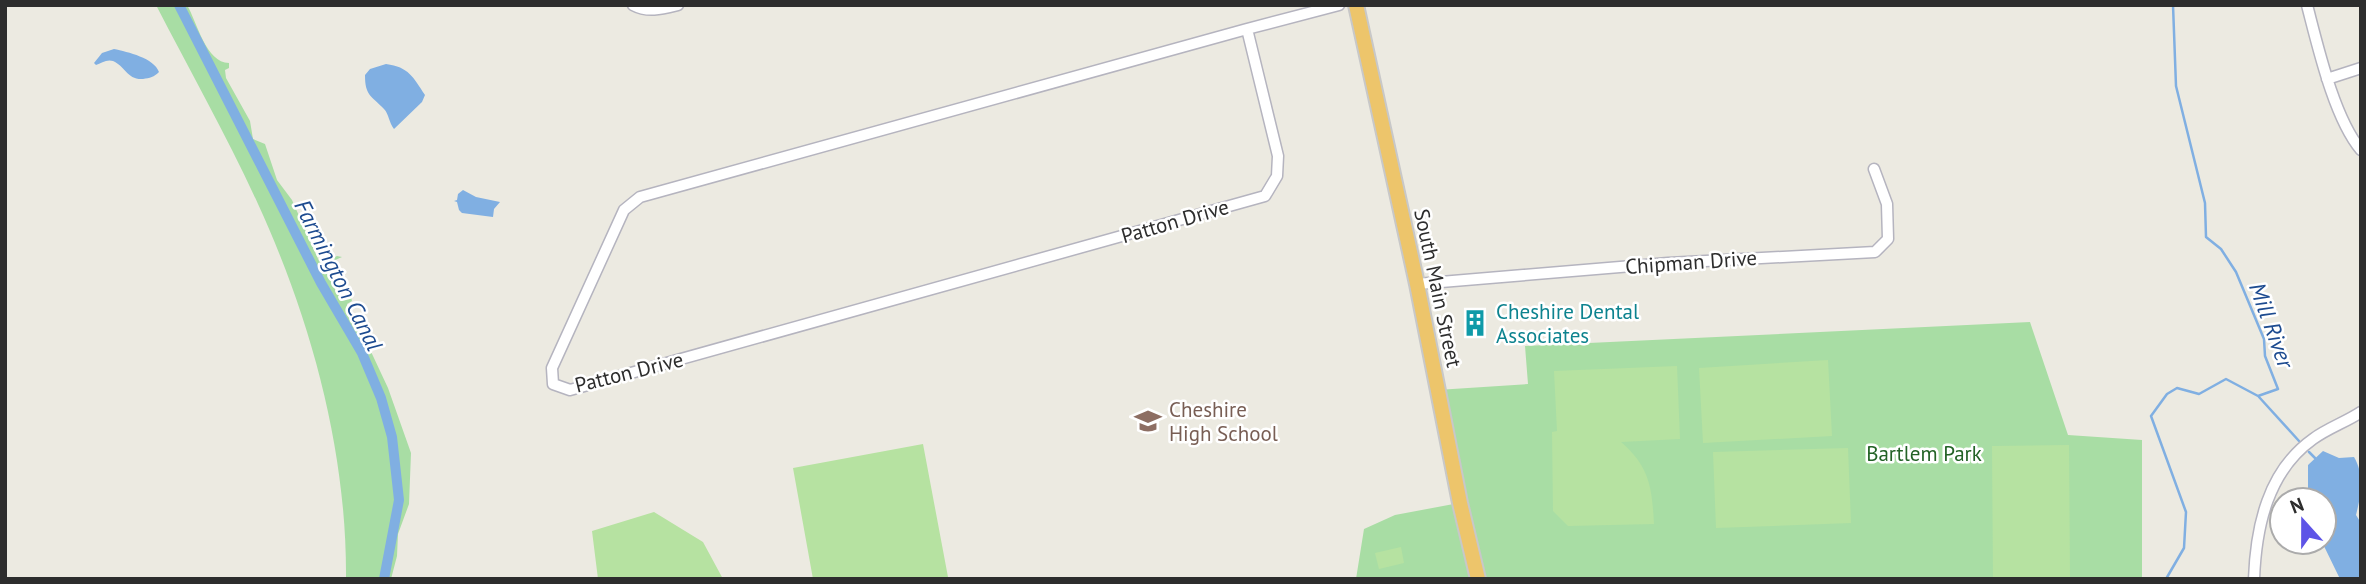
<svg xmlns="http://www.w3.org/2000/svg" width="2366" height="584" font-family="'PT Sans',sans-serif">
	<rect width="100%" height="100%" fill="#eceae1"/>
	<path fill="#a8dda4" d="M156,5H187C197,22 206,63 229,63V68L225,70L226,78L250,121L253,139L265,144L277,180L292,200L319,261L322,263L337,256L342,257L326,264V271L338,295L351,297L352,301L347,304L349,319L366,341L388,388L411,453L409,504L398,534L397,556L391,579H346C347,450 311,320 258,204C227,136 190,71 156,5Z
		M2030,322L2068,435L2142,440V579H1356L1364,529L1395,515L1459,503L1437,390L1528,384L1525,346Z"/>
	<path fill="#b6e2a1" d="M1828,360L1832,436L1703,443L1699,368Z
		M1677,366L1680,439L1621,442C1650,467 1652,488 1654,524L1568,526L1553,511L1552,432L1557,431L1554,371Z
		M923,444L948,577L937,579H813L793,468Z
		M2069,445L2070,579H1993L1992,446Z
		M1848,448L1851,523L1716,528L1713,452Z
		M654,512L703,542L723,579H598L592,531Z
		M1401,547L1404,563L1379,569L1375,553Z"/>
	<path fill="#80afe2" d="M114,49C128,52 154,58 159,72C154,77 150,78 143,79C127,80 125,66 113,61C107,59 101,63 96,65L94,63L102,53Z
		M386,64C409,67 413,77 425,95L422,102L394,129C389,123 389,114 384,109C371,95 365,96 365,75L370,69Z
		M463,190L476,197L500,202L494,209L493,217L462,213L459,210L457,202L454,201L457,200L458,194Z
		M2323,451L2339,458L2354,457C2365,476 2361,495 2356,515L2361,523V579H2340L2322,542H2324V500H2308V465Z"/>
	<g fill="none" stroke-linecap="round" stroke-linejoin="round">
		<path stroke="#80afe2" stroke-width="2.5" d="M2259,397L2299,441
			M2309,452L2315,458
			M2166,579L2184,548L2186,512L2151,416L2167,394L2177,388L2199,394L2226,379L2258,396L2278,389L2265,356L2264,339L2236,272L2221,249L2206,237L2205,203L2176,86L2173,5"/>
		<path stroke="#80afe2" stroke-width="10" d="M179,5L321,283L362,353L381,398L392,437L399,500L384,579"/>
		<defs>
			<path id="minor" d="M633,5C648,13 662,9 678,5
				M2307,5C2318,47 2334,118 2361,150
				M1247,29L1278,156L1277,176L1265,196L570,390L553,384L552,368L624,210L640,197Z
				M1247,29L1339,5
				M2327,79L2361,68
				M1417,284L1668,263L1875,252L1888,239L1887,204L1874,169
				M2254,579C2256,526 2268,471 2313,439C2328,428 2346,422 2361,412"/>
			<path id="highway" d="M1356,5L1417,284L1460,503L1478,579"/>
		</defs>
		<use href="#minor" stroke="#b5b4bf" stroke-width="13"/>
		<use href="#highway" stroke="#c8c8c8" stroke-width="18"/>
		<use href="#minor" stroke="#fff" stroke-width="10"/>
		<use href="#highway" stroke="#edc56b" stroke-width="14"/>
	</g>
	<defs>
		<symbol id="building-bare" viewBox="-9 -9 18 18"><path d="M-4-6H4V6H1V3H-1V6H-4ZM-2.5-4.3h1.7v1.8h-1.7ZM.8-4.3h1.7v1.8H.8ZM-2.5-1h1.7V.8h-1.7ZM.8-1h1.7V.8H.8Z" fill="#0f9aa8" stroke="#fff" stroke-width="2.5" paint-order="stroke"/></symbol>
		<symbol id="school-bare" viewBox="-9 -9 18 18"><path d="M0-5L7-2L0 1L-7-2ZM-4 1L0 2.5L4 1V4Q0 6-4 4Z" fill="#8d6e63" stroke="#fff" stroke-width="2.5" paint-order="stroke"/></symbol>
	</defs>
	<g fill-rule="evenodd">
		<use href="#building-bare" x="1456" y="304" width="38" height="38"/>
		<use href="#school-bare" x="1129" y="402" width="38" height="38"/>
	</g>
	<g text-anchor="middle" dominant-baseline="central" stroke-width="5" stroke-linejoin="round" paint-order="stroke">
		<g font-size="21" fill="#2d2d2d" stroke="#fff">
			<text transform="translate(1175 221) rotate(-16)">Patton Drive</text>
			<text transform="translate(1691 262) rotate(-4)">Chipman Drive</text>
			<text transform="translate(1438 288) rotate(78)">South Main Street</text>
			<text transform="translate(629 372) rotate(-14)">Patton Drive</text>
		</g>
		<g font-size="21" fill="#0d838f" stroke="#fff" text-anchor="start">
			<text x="1496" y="311">Cheshire Dental<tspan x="1496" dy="24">Associates</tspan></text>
		</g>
		<g font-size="21" fill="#785e54" stroke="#fff" text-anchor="start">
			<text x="1169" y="409">Cheshire<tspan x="1169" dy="24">High School</tspan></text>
		</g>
		<g font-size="21" fill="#236326" stroke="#fff">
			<text x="1924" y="453">Bartlem Park</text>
		</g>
		<g font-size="23" font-style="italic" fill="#1d4b90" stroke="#fff">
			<text transform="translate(339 275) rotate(63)">Farmington Canal</text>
			<text transform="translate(2272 325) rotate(70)">Mill River</text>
		</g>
	</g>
	<rect width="2366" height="584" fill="none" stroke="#2d2d2d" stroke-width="14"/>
	<g transform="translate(2303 521) rotate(339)"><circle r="33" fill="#ffffff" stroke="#ababab" stroke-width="2"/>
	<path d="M0-5L12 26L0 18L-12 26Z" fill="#5e54e7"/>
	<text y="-10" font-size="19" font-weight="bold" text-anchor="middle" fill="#2d2d2d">N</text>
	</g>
</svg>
